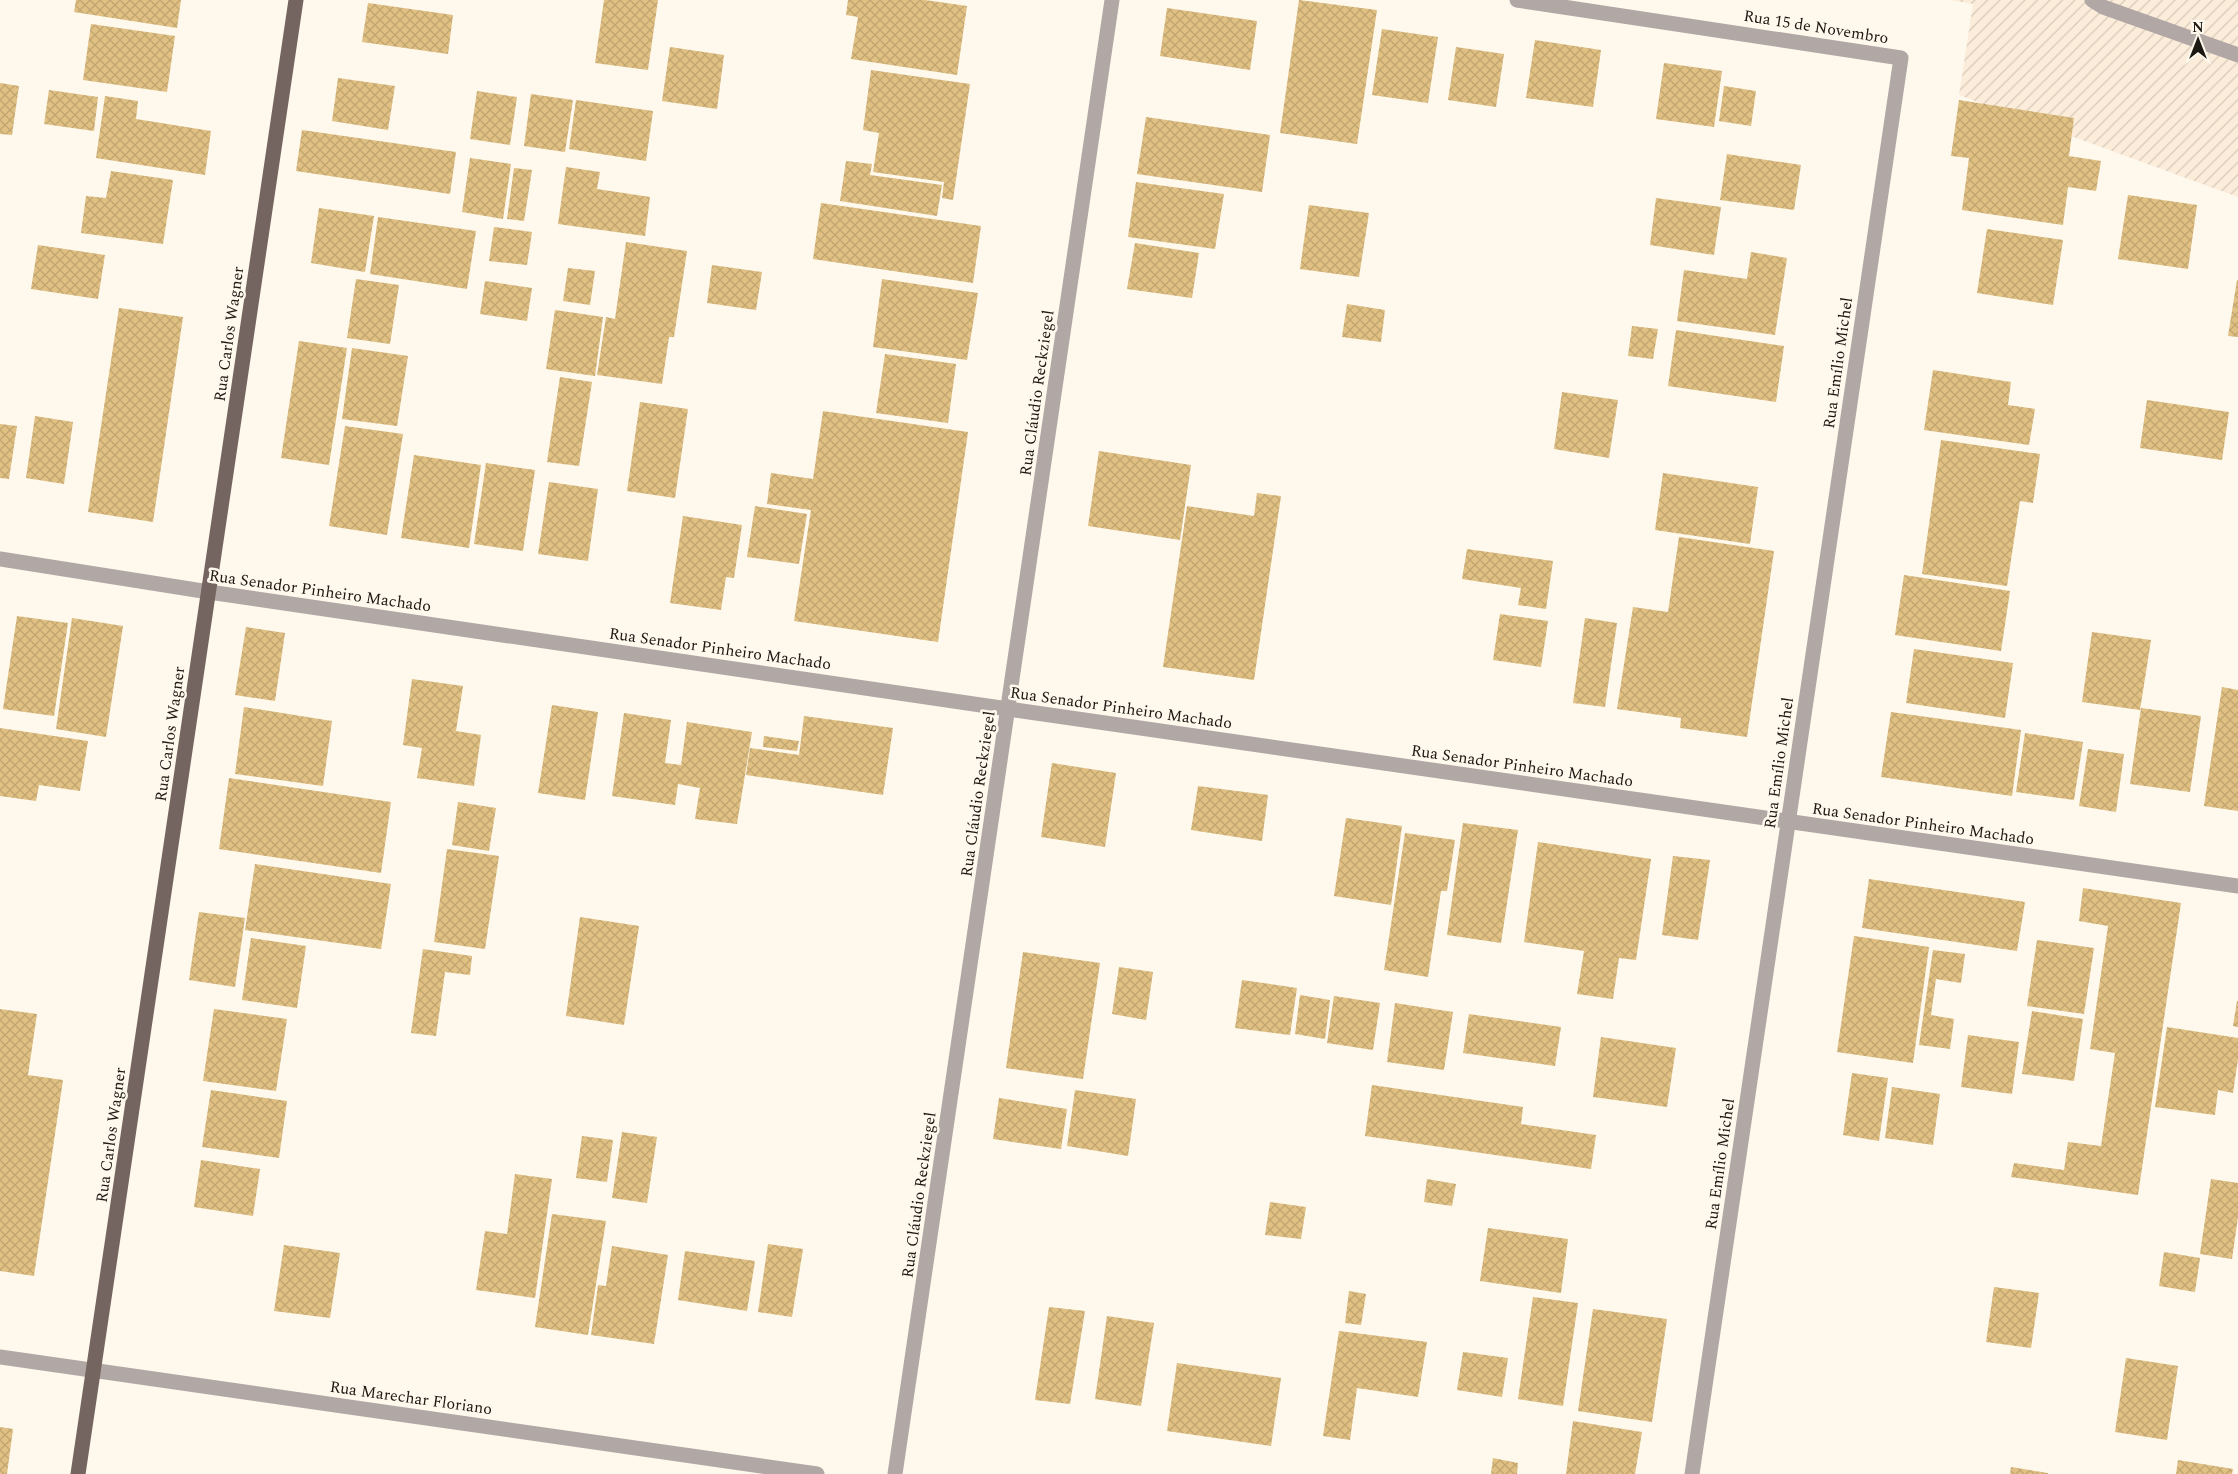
<svg xmlns="http://www.w3.org/2000/svg" width="2238" height="1474" font-family="Spectral,serif">
	<defs>
		<pattern id="industrial-furrows" width="10" height="10" patternUnits="userSpaceOnUse" patternTransform="scale(1.25)"><rect width="10" height="10" fill="#fcecda"/><path d="M-1 1l2-2M0 10L10 0M9 11l2-2" fill="none" stroke="#d7caba"/></pattern>
		<pattern id="building-cross-hatch" width="8" height="8" patternUnits="userSpaceOnUse" patternTransform="scale(1.25)"><rect width="8" height="8" fill="#e1c183"/><path d="M0 0l8 8M0 8l8-8" fill="none" stroke="#c0a570"/></pattern>
	</defs>
	<rect width="100%" height="100%" fill="#fef8ed"/>
	<path fill="url(#industrial-furrows)" d="M1950,0H2238V197L1959,95L1973,4Z"/>
	<path fill="url(#building-cross-hatch)" d="M76,0H181L177,28L74,12Z
		M604,0H658L648,70L595,63Z
		M848,0H925L967,6L957,75L851,59L858,17L846,15Z
		M1299,0L1377,10L1357,144L1280,133Z
		M368,3L453,15L448,54L362,42Z
		M1167,8L1257,21L1250,70L1160,56Z
		M91,24L175,36L167,92L83,80Z
		M1382,29L1438,37L1428,103L1372,95Z
		M1535,40L1601,50L1593,107L1526,98Z
		M670,47L724,55L717,109L662,101Z
		M1456,47L1504,54L1496,107L1448,100Z
		M1664,63L1722,71L1714,127L1656,119Z
		M871,70L970,84L953,200L942,198L944,182L873,172L879,133L863,130Z
		M338,78L395,86L388,130L332,121Z
		M0,83L19,86L12,135L0,134Z
		M1724,86L1756,91L1751,126L1719,121Z
		M49,90L98,97L94,131L44,124Z
		M477,91L517,97L510,145L470,139Z
		M531,94L573,100L565,152L524,146Z
		M105,96L138,101L136,119L211,131L205,175L96,158Z
		M576,100L653,111L646,161L569,149Z
		M1959,100L2074,118L2069,156L2101,161L2096,191L2068,187L2063,225L1962,210L1969,158L1951,156Z
		M1146,117L1270,135L1262,192L1137,174Z
		M302,130L456,152L450,194L296,171Z
		M1727,154L1801,165L1794,210L1720,200Z
		M470,158L511,164L503,219L462,212Z
		M846,161L872,164L870,175L942,185L937,216L840,201Z
		M566,167L600,172L597,189L650,197L645,236L558,224Z
		M514,168L532,170L524,221L507,219Z
		M111,171L173,180L163,244L81,233L86,196L106,198Z
		M1136,182L1224,194L1215,249L1128,237Z
		M2128,195L2197,205L2188,269L2118,259Z
		M1656,198L1721,207L1714,255L1650,245Z
		M821,203L981,226L973,283L813,259Z
		M1309,205L1369,213L1359,277L1300,269Z
		M319,208L374,216L365,272L311,263Z
		M378,217L476,231L467,289L370,274Z
		M494,227L532,232L527,265L489,261Z
		M1987,229L2063,240L2053,305L1977,293Z
		M626,242L687,251L674,337H669L662,384L597,375L606,317L615,319Z
		M1135,243L1199,253L1192,298L1127,289Z
		M38,245L105,255L98,299L31,289Z
		M1751,252L1787,258L1775,335L1677,321L1684,270L1747,279Z
		M712,265L762,272L756,310L707,303Z
		M568,268L595,271L590,305L563,301Z
		M356,279L399,285L390,344L347,338Z
		M882,279L978,293L967,360L873,347Z
		M2237,280H2238V337L2228,336Z
		M485,281L532,288L527,321L480,314Z
		M1347,304L1385,310L1381,342L1342,337Z
		M119,308L183,317L153,522L88,512Z
		M555,310L603,317L595,376L546,369Z
		M1632,326L1658,329L1653,359L1628,356Z
		M1676,330L1784,346L1776,402L1668,386Z
		M299,341L347,348L329,465L281,458Z
		M352,348L408,356L397,426L342,419Z
		M885,354L956,364L948,423L876,413Z
		M1933,370L2011,382L2008,405L2035,409L2029,445L1924,430Z
		M560,377L592,382L579,466L547,462Z
		M1562,392L1618,400L1609,458L1554,449Z
		M2147,400L2229,412L2222,460L2140,448Z
		M640,402L688,409L675,498L627,491Z
		M823,411L968,432L938,642L794,621L811,510L767,504L771,473L813,479Z
		M35,416L73,422L64,484L26,478Z
		M0,424L17,426L9,479L0,478Z
		M345,426L403,434L387,535L329,526Z
		M1941,440L2040,454L2033,503L2020,501L2007,586L1922,574Z
		M1099,451L1191,465L1180,540L1088,526Z
		M414,455L481,465L469,548L401,538Z
		M486,463L535,470L523,551L474,544Z
		M1663,473L1758,487L1750,544L1655,530Z
		M549,482L598,489L588,561L538,554Z
		M1257,493L1281,496L1254,680L1163,667L1187,506L1254,516Z
		M755,506L807,514L799,564L747,557Z
		M683,516L742,525L734,578L726,577L721,610L670,603Z
		M1679,537L1774,551L1747,737L1680,728L1681,718L1617,709L1633,607L1668,612Z
		M1467,549L1553,561L1546,609L1518,605L1521,588L1462,579Z
		M1904,575L2010,591L2001,651L1895,635Z
		M1500,614L1548,621L1541,667L1493,660Z
		M17,616L68,623L54,716L3,709Z
		M72,618L123,626L106,737L56,729Z
		M1585,618L1617,623L1605,707L1573,703Z
		M246,627L285,633L275,701L235,695Z
		M2092,632L2151,640L2140,710L2082,702Z
		M1914,649L2013,663L2005,718L1906,703Z
		M412,679L463,686L456,731L481,735L474,786L417,778L422,748L403,745Z
		M2222,687L2238,690V811L2204,806Z
		M552,705L598,712L585,800L538,793Z
		M244,707L332,721L323,786L235,774Z
		M2141,708L2201,716L2190,792L2130,784Z
		M1891,712L2021,730L2012,796L1881,777Z
		M624,713L671,720L665,763L681,765L687,722L752,732L737,824L695,819L700,788L678,784L675,805L612,796Z
		M804,716L893,728L883,795L746,775L750,748L799,755Z
		M0,728L88,741L80,791L39,785L36,801L0,796Z
		M2025,733L2083,742L2074,800L2016,792Z
		M764,736L799,741L797,751L763,747Z
		M2088,749L2124,754L2116,812L2079,806Z
		M1052,763L1116,773L1105,847L1041,837Z
		M229,778L391,802L381,873L219,849Z
		M1198,786L1268,795L1262,841L1191,830Z
		M458,802L496,808L489,851L452,845Z
		M1346,818L1402,826L1391,905L1334,896Z
		M1463,823L1518,830L1501,943L1447,935Z
		M1405,833L1455,840L1447,891H1441L1428,977L1384,970Z
		M1538,842L1651,859L1636,960L1619,958L1613,999L1577,994L1584,951L1524,942Z
		M447,849L499,856L485,949L434,942Z
		M1673,856L1710,860L1698,940L1662,935Z
		M255,864L391,884L381,949L245,930Z
		M1869,879L2025,902L2017,951L1862,928Z
		M2083,888L2181,903L2138,1195L2011,1177L2014,1163L2064,1170L2068,1142L2101,1146L2115,1053L2090,1049L2108,926L2079,921Z
		M199,912L245,918L235,987L189,980Z
		M580,917L639,926L624,1025L566,1016Z
		M1854,936L1929,947L1913,1063L1837,1052Z
		M251,938L306,946L297,1008L242,1000Z
		M2037,940L2094,948L2084,1014L2027,1006Z
		M423,949L472,956L470,975L445,972L436,1036L411,1033Z
		M1933,950L1965,954L1961,983L1936,979L1931,1015L1954,1019L1950,1049L1919,1045Z
		M1023,952L1100,963L1083,1079L1006,1068Z
		M1119,967L1153,972L1146,1020L1112,1014Z
		M1242,980L1297,988L1290,1035L1235,1028Z
		M1300,995L1330,1000L1325,1039L1295,1034Z
		M1334,996L1380,1003L1373,1050L1327,1043Z
		M2237,1001H2238V1027L2233,1026Z
		M1395,1003L1453,1012L1444,1070L1387,1062Z
		M0,1009L37,1014L28,1075L63,1080L34,1276L0,1271Z
		M214,1009L287,1019L276,1091L203,1081Z
		M2032,1011L2083,1019L2074,1081L2022,1074Z
		M1469,1014L1561,1027L1555,1066L1463,1053Z
		M2167,1027L2238,1038V1059L2233,1093L2218,1090L2215,1115L2155,1107Z
		M1968,1035L2019,1042L2012,1094L1961,1087Z
		M1601,1037L1676,1048L1667,1107L1593,1097Z
		M1852,1073L1888,1078L1879,1141L1843,1135Z
		M1372,1085L1523,1107L1521,1124L1596,1135L1591,1169L1365,1136Z
		M1892,1087L1940,1094L1933,1145L1885,1138Z
		M211,1090L287,1101L279,1158L202,1147Z
		M1075,1090L1136,1099L1128,1156L1067,1146Z
		M999,1098L1067,1109L1061,1149L993,1139Z
		M622,1132L657,1137L647,1203L612,1198Z
		M582,1136L613,1140L607,1182L576,1178Z
		M201,1160L260,1169L253,1216L194,1207Z
		M515,1174L552,1179L535,1298L476,1290L485,1231L507,1234Z
		M1427,1179L1456,1184L1452,1206L1424,1202Z
		M2211,1179L2238,1183V1217L2232,1259L2200,1254Z
		M1270,1202L1306,1207L1301,1239L1265,1235Z
		M552,1214L606,1221L588,1335L535,1327Z
		M1488,1228L1568,1239L1561,1293L1480,1281Z
		M768,1244L803,1249L792,1317L758,1312Z
		M284,1245L340,1253L330,1318L274,1311Z
		M612,1246L668,1255L654,1344L591,1335L598,1285L606,1286Z
		M685,1251L755,1261L747,1311L678,1300Z
		M2164,1252L2200,1258L2195,1292L2159,1286Z
		M1994,1287L2039,1293L2031,1348L1986,1342Z
		M1349,1291L1366,1294L1361,1325L1345,1323Z
		M1533,1297L1578,1303L1563,1406L1518,1399Z
		M1049,1307L1085,1311L1070,1404L1035,1400Z
		M1593,1309L1667,1319L1652,1422L1578,1411Z
		M1107,1316L1154,1323L1141,1406L1095,1399Z
		M1339,1331L1427,1342L1418,1397L1357,1388L1350,1440L1323,1436Z
		M1463,1352L1508,1358L1502,1397L1457,1390Z
		M2126,1358L2178,1366L2167,1440L2115,1432Z
		M1177,1363L1281,1378L1271,1446L1167,1431Z
		M1573,1421L1642,1432L1635,1474H1566Z
		M0,1427L13,1429L7,1474H0Z
		M1493,1458L1518,1463L1517,1474H1491Z
		M2178,1460L2233,1469L2232,1474H2176Z
		M2011,1467L2048,1473V1474H2010Z"/>
	<g fill="none" stroke-linecap="round" stroke-linejoin="round">
		<path stroke="#b1a7a4" stroke-width="15" d="M1517,0L1901,58L1692,1474
			M2092,0L2103,7L2238,55
			M0,559L209,592L1008,709L2238,886
			M0,1357L817,1474
			M895,1474L1112,0"/>
		<path stroke="#756560" stroke-width="15" d="M78,1474L296,0"/>
	</g>
	<g text-anchor="middle" dominant-baseline="central" stroke-width="5" stroke-linejoin="round" paint-order="stroke">
		<g font-size="16" fill="#1c1913" stroke="#fef8ed">
			<text transform="translate(1816 27) rotate(9)">Rua 15 de Novembro</text>
			<text transform="translate(229 334) rotate(-82)">Rua Carlos Wagner</text>
			<text transform="translate(1838 363) rotate(-82)">Rua Emílio Michel</text>
			<text transform="translate(1037 393) rotate(-82)">Rua Cláudio Reckziegel</text>
			<text transform="translate(320 591) rotate(8)">Rua Senador Pinheiro Machado</text>
			<text transform="translate(720 649) rotate(8)">Rua Senador Pinheiro Machado</text>
			<text transform="translate(1121 708) rotate(8)">Rua Senador Pinheiro Machado</text>
			<text transform="translate(170 734) rotate(-82)">Rua Carlos Wagner</text>
			<text transform="translate(1779 763) rotate(-82)">Rua Emílio Michel</text>
			<text transform="translate(1522 766) rotate(8)">Rua Senador Pinheiro Machado</text>
			<text transform="translate(978 794) rotate(-82)">Rua Cláudio Reckziegel</text>
			<text transform="translate(1923 824) rotate(8)">Rua Senador Pinheiro Machado</text>
			<text transform="translate(111 1135) rotate(-82)">Rua Carlos Wagner</text>
			<text transform="translate(1720 1164) rotate(-82)">Rua Emílio Michel</text>
			<text transform="translate(919 1195) rotate(-82)">Rua Cláudio Reckziegel</text>
			<text transform="translate(411 1398) rotate(8)">Rua Marechar Floriano</text>
		</g>
	</g>
	<g transform="translate(2198 40)" stroke="#fef8ed" stroke-width="4" paint-order="stroke">
	<path d="M0-4L9 19L0 12L-9 19Z" fill="#1c1913"/>
	<text y="-8" font-size="14" font-weight="bold" text-anchor="middle" fill="#1c1913">N</text>
	</g>
</svg>
